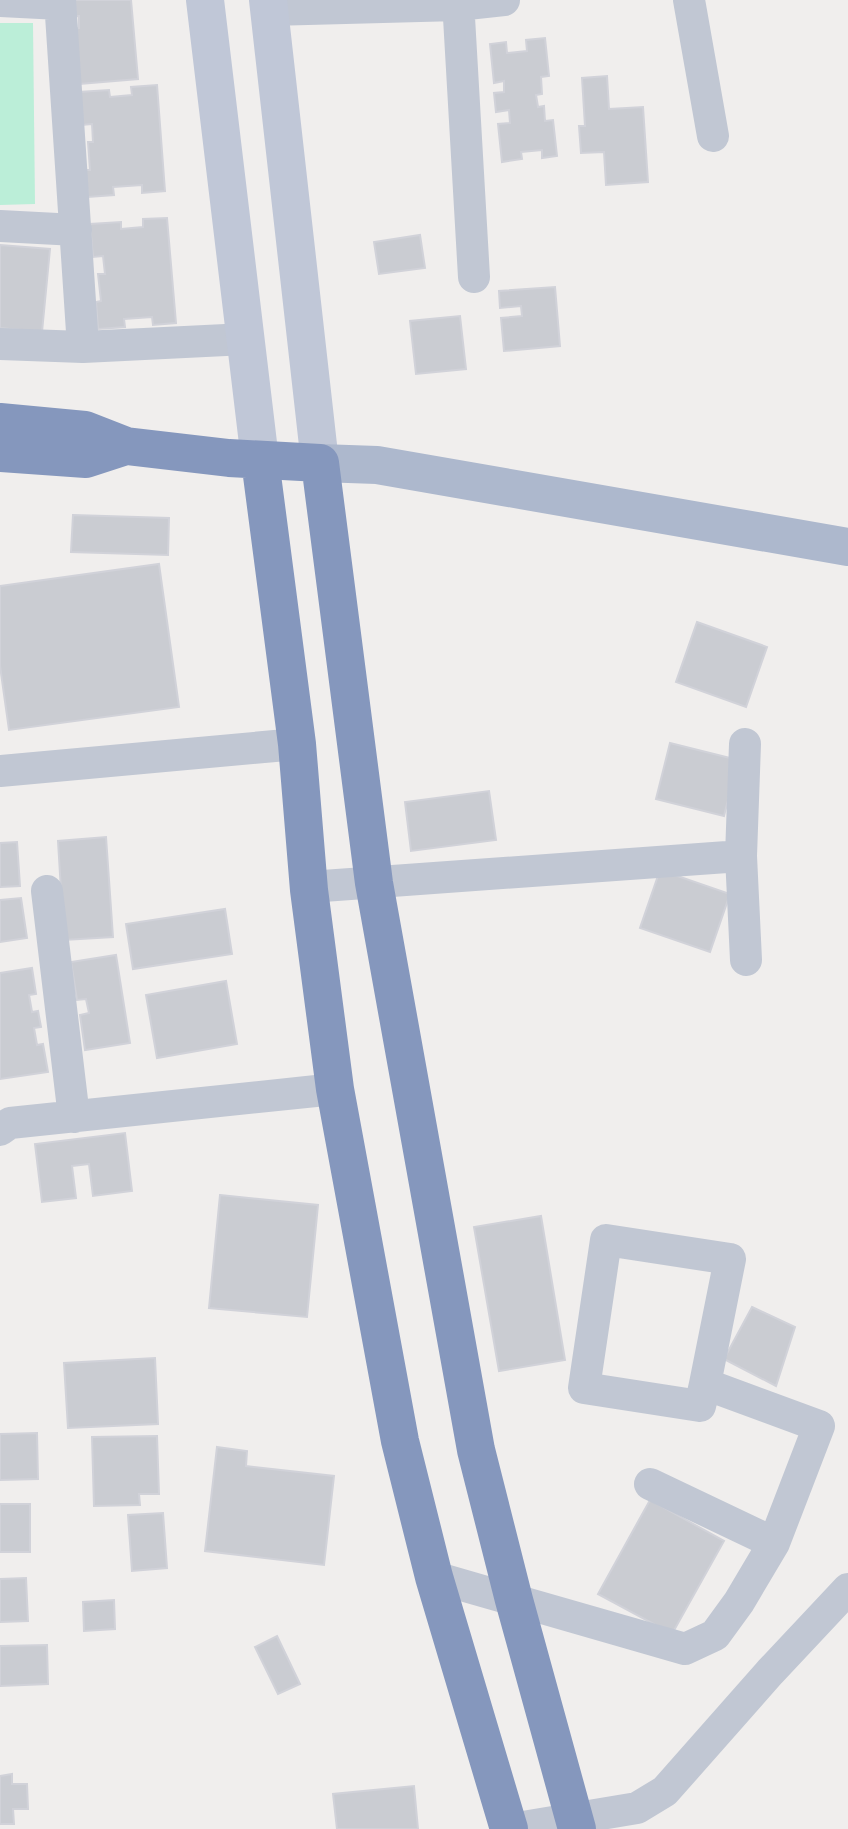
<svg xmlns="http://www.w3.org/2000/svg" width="848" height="1829" font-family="'Golos Text',sans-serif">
	<rect width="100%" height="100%" fill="#f0eeed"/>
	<path fill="#bbeed8" d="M0,23H33L35,204L0,205Z"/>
	<path fill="#caccd2" stroke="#d1d2d9" stroke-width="2" d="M61,0H131L138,79L68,85L63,29L79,28V16L62,17Z
		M545,38L549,76L541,77L542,94L536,95L538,107L544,106L545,121L553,120L557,156L542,158V150L521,152L522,159L502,162L498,124L510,123L509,110L496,112L494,93L504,92V81L494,83L490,44L506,42L507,53L527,51L526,40Z
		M607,76L609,109L643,107L648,182L606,185L604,152L581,153L579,126H585L582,78Z
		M157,85L165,191L142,193V185L113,187L114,195L88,197L85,170H90L88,142H93L92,124L82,125L79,92L109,90L110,97L132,95L131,87Z
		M167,218L176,323L153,325L152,317L124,319L125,327L98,329L96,302L101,301L98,274H105L103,256L93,257L90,224L121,222V229L143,227V219Z
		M420,235L425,268L379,274L374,242Z
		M0,245L50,249L42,332L0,328Z
		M555,287L560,346L504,351L501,318L522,316L521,306L500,308L499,291Z
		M460,316L466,369L416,374L410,321Z
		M73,515L169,518L168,555L71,552Z
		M159,564L179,707L9,730L0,666V586Z
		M697,622L767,647L746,707L676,682Z
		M670,743L738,760L724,816L656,799Z
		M489,791L496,840L411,851L405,802Z
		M106,837L113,937L64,940L58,841Z
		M17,842L20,886L0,887V843Z
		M660,870L730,894L710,952L640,928Z
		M21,898L27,938L0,942V900Z
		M225,909L232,954L133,969L126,924Z
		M116,955L130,1043L85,1050L80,1015L89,1013L86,999L77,1000L71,962Z
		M32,968L36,994L29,995L32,1012L38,1011L41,1027L34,1028L37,1045L43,1044L48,1072L0,1079V973Z
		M226,981L237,1044L157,1058L146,995Z
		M125,1133L132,1191L93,1196L89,1164L72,1166L76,1198L42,1202L35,1144Z
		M220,1195L318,1205L307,1317L209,1308Z
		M541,1216L565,1360L499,1371L474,1227Z
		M752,1307L795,1327L776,1386L724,1359Z
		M155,1358L158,1424L68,1428L64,1363Z
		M37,1433L38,1479L0,1480V1434Z
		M157,1436L159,1494H139L140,1505L94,1506L92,1437Z
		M217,1447L247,1451L246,1466L334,1476L324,1565L205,1551Z
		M650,1500L724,1541L672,1634L598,1594Z
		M0,1504H30V1552H0Z
		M163,1513L167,1568L132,1571L128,1515Z
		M26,1578L28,1621L0,1622V1579Z
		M114,1600L115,1629L84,1631L83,1602Z
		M277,1636L300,1684L278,1694L255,1647Z
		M47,1645L48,1684L0,1686V1646Z
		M12,1774V1784H27L28,1809H13L14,1824H0V1776Z
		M414,1786L418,1829H337L333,1794Z"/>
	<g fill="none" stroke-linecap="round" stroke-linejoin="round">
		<path stroke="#c1c7d3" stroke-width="32" d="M60,0L83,347
			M458,0L474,277
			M689,0L713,136
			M0,1L60,4
			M270,10L458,5L504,0
			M0,226L76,230
			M0,344L83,347L246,339
			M0,771L297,744
			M741,856L746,960
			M309,887L741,856L745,744
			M47,891L74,1117
			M0,1130L10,1123L335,1089
			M650,1484L774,1543
			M434,1577L685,1649L715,1635L739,1602L774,1543L819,1426L705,1384L730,1259L606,1240L584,1388L700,1406L705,1384
			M511,1829L637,1808L665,1791L770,1672L848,1589"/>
		<path stroke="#c0c7d7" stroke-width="38" d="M205,0L260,460
			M268,0L320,463"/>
		<path stroke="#adb8cd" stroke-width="38" d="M320,463L377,465L848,547"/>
		<path stroke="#8597bd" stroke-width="38" d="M0,422L85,430L126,446L229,458L320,463L374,883L476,1450L514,1600L577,1829
			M0,453L86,459L126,446
			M260,460L297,744L309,890L335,1089L400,1441L434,1577L509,1829"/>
	</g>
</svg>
